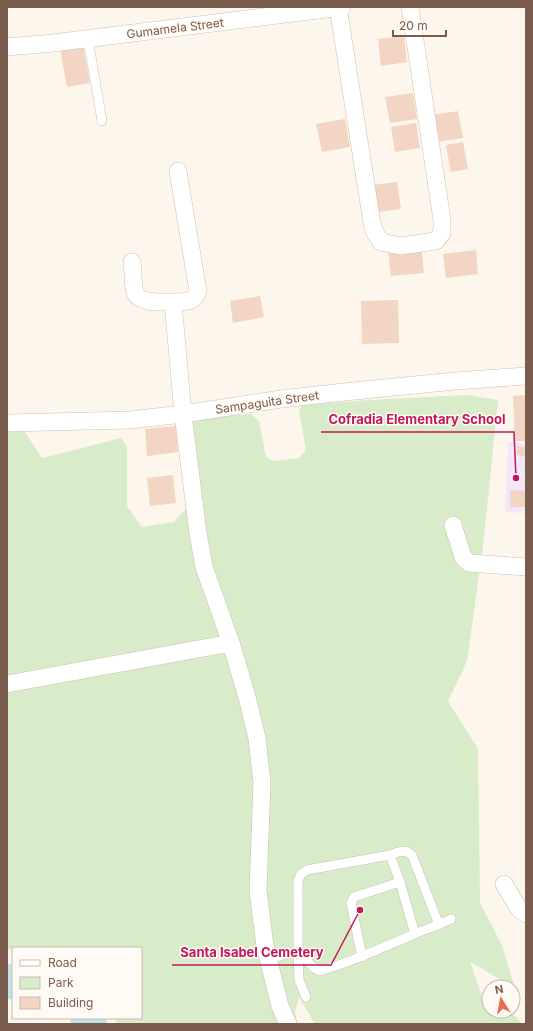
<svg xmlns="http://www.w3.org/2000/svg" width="533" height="1031" font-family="Inter,sans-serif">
	<rect width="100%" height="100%" fill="#fdf6ec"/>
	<path fill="#f3e8fa" d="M508,442L526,444V513L505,512Z"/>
	<path fill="#d8ecc9" d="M467,395L498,400L483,547L467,661L448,701L478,749L480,903L502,945L515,988L470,962L481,993L489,999V1011C505,1011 512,1010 522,1024H315L299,997L295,1012L298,1024H118L114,1018H141V948H13V951L7,948V417L17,420L42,458L121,438L127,446V506L142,527L174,522L188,506L186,429L195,418L251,414L259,421L266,457L273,461L299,458L306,450L299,410L303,405L368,400Z"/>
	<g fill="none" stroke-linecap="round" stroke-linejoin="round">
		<path stroke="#bfe3e8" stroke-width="32" d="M7,980L13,984
			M86,1018L91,1024"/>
	</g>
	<path fill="#f3d5c3" d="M404,36L407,62L381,66L378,39Z
		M83,45L90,83L67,87L60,49Z
		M413,93L417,119L390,123L385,97Z
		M458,111L463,138L437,142L433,115Z
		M345,119L350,147L322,152L316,124Z
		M416,123L420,148L395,152L391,127Z
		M463,142L468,169L451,172L446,145Z
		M397,182L401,209L377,212L373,185Z
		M421,246L424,273L391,276L388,250Z
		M476,250L478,274L446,278L443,254Z
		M260,296L264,317L233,323L230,301Z
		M398,300L399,343L362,344L361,301Z
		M526,395V441H515L513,396Z
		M176,426L178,452L147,456L145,429Z
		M517,446L526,447V456L516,455Z
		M173,475L176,503L150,506L147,478Z
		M510,490L526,491V507H510Z"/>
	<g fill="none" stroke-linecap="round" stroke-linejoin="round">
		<defs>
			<path id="lane" d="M88,39L102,121
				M390,855L400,882L415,934
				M362,957L351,903L354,897L400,882
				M268,959L298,951L313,967L320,971C352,962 382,948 412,935C425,929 438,926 451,919
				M306,997L299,980L298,951V881L301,874L307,870L390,855L398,852L406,851L412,855L439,925"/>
			<path id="street" d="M338,7L372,223L375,233L381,242L400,246L436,241L442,233V220L410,7
				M7,47L53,43L342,7
				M178,171L198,291C194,304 185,301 173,302L183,414L198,533L204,567L231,643L247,697L257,738L262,783L258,891L265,946L280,1006L288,1024
				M132,262C133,269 133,287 135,293C140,304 164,302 173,302
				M7,423L130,420L183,414L281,399L344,392L455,381L526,376
				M453,525L463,557L469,563L526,567
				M7,684L231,643
				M504,884L519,909L526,914"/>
		</defs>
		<use href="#lane" stroke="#d1beb0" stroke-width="10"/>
		<use href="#street" stroke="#d1beb0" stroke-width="18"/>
		<use href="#lane" stroke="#fff" stroke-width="9"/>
		<use href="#street" stroke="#fff" stroke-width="17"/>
	</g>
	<g text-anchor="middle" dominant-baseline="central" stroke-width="3" stroke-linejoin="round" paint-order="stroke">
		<g font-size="12" fill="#7a5c4d" stroke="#fffaf3">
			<text transform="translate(175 28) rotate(-7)">Gumamela Street</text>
			<text transform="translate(267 402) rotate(-8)">Sampaguita Street</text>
		</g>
	</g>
	<path fill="none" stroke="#c2185b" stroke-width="1.5" d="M516 478L514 432H321M360 910L331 965H172"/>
	<g fill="#c2185b" stroke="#fffaf3" stroke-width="1.5">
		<circle cx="516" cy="478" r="4"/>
		<circle cx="360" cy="910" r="4"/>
	</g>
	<g font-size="13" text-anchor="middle" font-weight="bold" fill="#c2185b" stroke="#fffaf3" stroke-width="3" stroke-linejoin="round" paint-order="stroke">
		<text x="417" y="424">Cofradia Elementary School</text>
		<text x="252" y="957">Santa Isabel Cemetery</text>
	</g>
	<rect width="533" height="1031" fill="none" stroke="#7a5c4d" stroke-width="16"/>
	<rect x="12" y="947" width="130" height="72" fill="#fffaf3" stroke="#cabbb1"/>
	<rect x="20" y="960" width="20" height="6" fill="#ffffff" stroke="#cabbb1"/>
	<text x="48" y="967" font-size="12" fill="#7a5c4d">Road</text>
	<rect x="20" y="977" width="20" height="12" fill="#d8ecc9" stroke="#cabbb1"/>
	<text x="48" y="987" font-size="12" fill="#7a5c4d">Park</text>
	<rect x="20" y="997" width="20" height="12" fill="#f3d5c3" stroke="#cabbb1"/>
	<text x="48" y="1007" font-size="12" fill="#7a5c4d">Building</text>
	<g transform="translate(501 999) rotate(349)"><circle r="19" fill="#fffaf3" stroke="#cabbb1"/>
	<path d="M0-3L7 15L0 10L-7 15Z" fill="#e76f51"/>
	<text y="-6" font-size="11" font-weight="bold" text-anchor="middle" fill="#7a5c4d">N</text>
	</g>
	<path d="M393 30v6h53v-6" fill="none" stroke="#7a5c4d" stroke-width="2"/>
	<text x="399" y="30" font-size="12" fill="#7a5c4d" stroke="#fffaf3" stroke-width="3" paint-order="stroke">20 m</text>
</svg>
